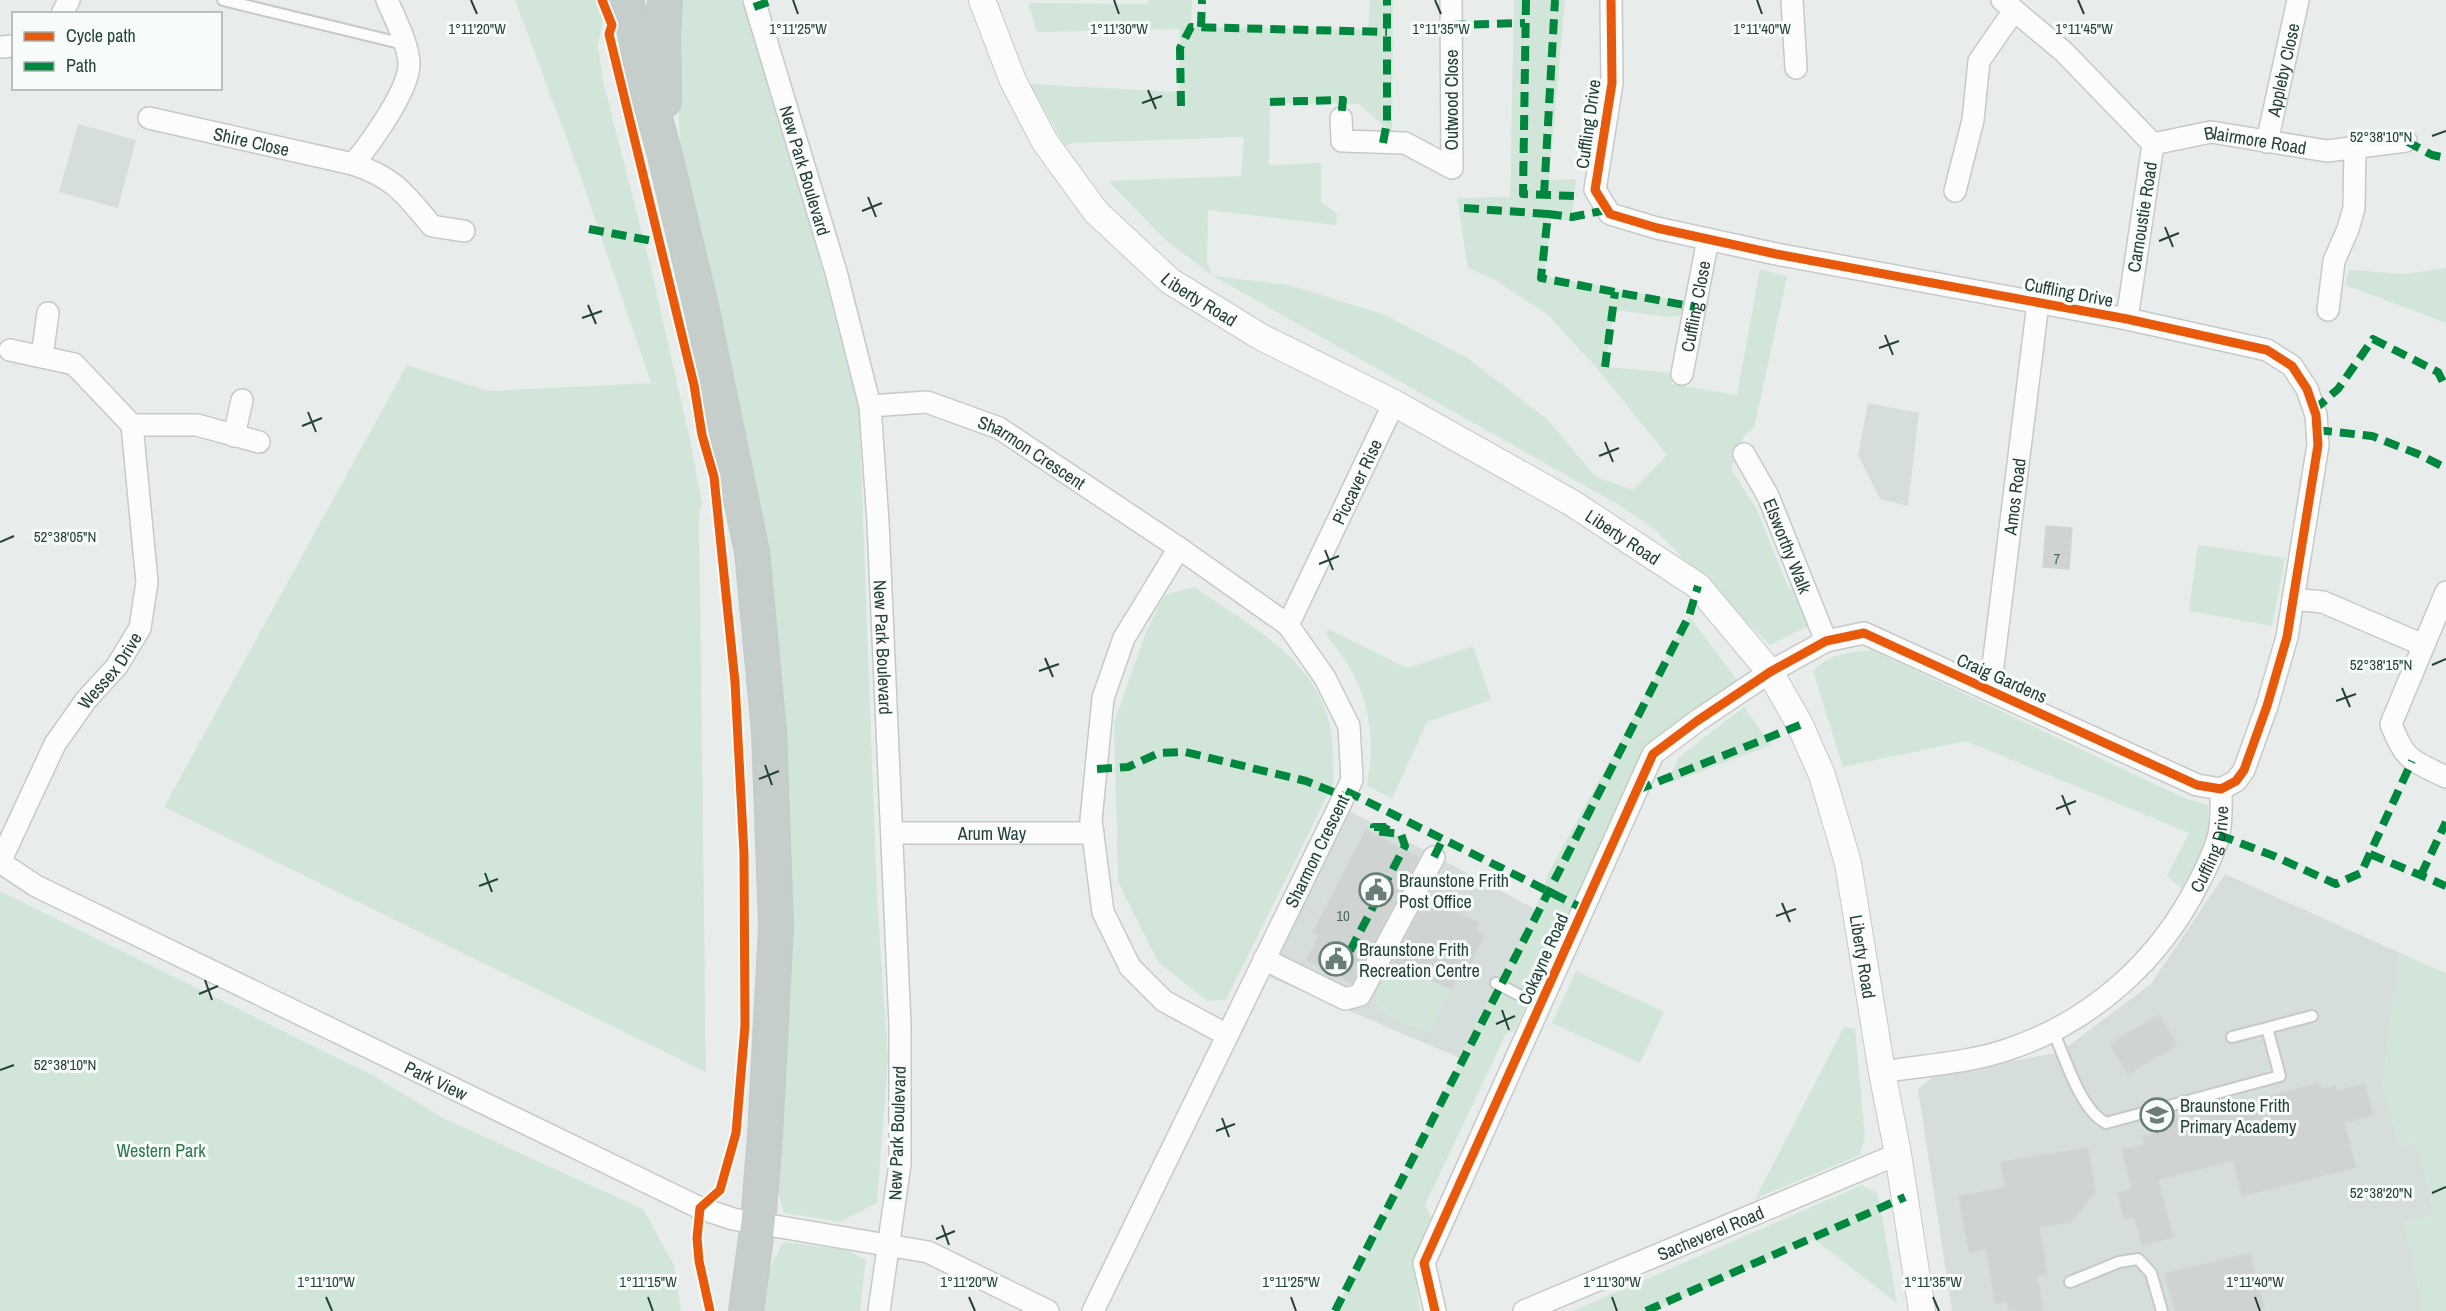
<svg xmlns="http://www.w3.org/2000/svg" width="2446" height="1311" font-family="'Archivo Narrow',sans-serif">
	<rect width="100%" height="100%" fill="#e8edeb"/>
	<path fill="#d6dedb" d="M78,124L136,140L118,208L59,192Z
		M1868,403L1919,413L1908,506L1880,499L1858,455Z
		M1348,810L1535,909L1460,1058L1269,977Z
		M2225,874L2400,953L2383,1085L2399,1146L2417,1142L2434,1215L2405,1222L2423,1311H1952L1918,1089L1933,1077L2060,1052L2151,984Z"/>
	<path fill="#d1e6d8" d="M515,0H598L604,14L598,45L603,81L650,264L690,440L702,503L699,512L706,1072L164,807L407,365L488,391L651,383L576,163Z
		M681,0H743L796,169L859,409L877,897L888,1058L877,1203L840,1222L784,1213L777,1188L776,697L749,451L707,261L681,161L676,55Z
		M1149,0H1192L1191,27L1368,30L1370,0H1393L1392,133L1359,104L1270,103L1269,165L1321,163V202L1337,214L1336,225L1208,210L1207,262L1213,276L1289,285L1385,315L1466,357L1548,420L1596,477L1633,490L1667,455L1595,366L1548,315L1495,280L1468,268L1457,198L1510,197L1514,0H1565L1549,180L1576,179L1571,221L1551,218L1544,276L1686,302L1681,315L1671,317L1614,310L1605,367L1673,373L1672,384L1737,395L1760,269L1787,277L1754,428L1744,436L1731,469L1756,508L1789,589L1799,588L1812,624L1770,645L1654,529L1619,505L1213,276L1168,242L1108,181L1241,176L1244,137L1073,143L1065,146L1030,84L1179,92L1180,29L1037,32L1028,3L1148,4Z
		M2446,268V323L2345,285L2349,270L2405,274Z
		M2198,545L2285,558L2272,626L2189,611Z
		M1194,587C1241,620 1305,652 1326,711C1334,733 1333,760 1333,784L1226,1000L1207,1001L1158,962L1118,882L1114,722L1147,630L1164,595Z
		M1689,616L1737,680L1650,742L1514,1031L1506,1034L1425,1205L1431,1217C1416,1256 1413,1270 1420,1311H1335L1537,905L1549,872Z
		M1328,629L1407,668L1473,646L1491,700L1427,722L1392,799L1367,785C1378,726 1365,680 1326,635Z
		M1872,650L2184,798L2208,805L2209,837L2182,889L2167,876L2189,833L1966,741L1843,767L1813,671C1828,654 1850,652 1872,650Z
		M1744,707L1771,745L1667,784L1678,758Z
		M0,891L372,1075L445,1119L643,1209L674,1265L681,1311H0Z
		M2400,953L2446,973V1311H2423L2404,1222L2434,1215L2417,1142L2399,1146L2383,1085Z
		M1394,962L1402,970L1423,981L1425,977L1451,989L1429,1034C1416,1028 1371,1015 1376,995C1379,984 1388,972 1394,962Z
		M1576,971L1664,1012L1640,1063L1552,1023Z
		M1844,1027L1855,1029L1865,1137L1860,1155L1755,1199Z
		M1862,1185L1878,1194L1897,1303L1814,1239L1651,1311H1573Z
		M783,1242L847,1250L866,1260L860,1311H759L766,1276Z"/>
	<path fill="#cfd4d2" stroke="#d1d6d4" stroke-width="1.5" d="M2046,526L2072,528L2069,569L2043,567Z
		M1366,830L1419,857L1352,983L1307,960L1319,935L1313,932Z
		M1426,899L1479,923L1475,931L1484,935L1464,976L1459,973L1451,989L1425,977L1424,981L1391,965Z
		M2159,1015L2177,1045L2128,1074L2110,1044Z
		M2319,1083L2321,1089L2335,1086L2336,1091L2365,1084L2373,1115L2344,1123L2356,1167L2242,1196L2233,1160L2158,1180L2173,1237L2142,1245L2134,1216L2124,1219L2118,1193L2132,1189L2122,1150L2145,1144L2143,1136L2161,1131L2158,1123L2221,1107L2223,1116L2264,1106L2262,1098Z
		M2088,1148L2095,1192L2071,1222L2039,1227L2047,1274L2037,1276L2043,1311H2009L2007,1301L1995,1303L1986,1249L1969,1252L1959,1196L2005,1188L2001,1162Z
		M2250,1253L2264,1308L2252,1311H2175L2165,1274Z"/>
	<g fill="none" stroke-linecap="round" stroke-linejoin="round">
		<defs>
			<path id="service" d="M223,0L404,44
				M1496,983L1540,1006
				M2053,1031C2065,1057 2080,1110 2106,1123L2280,1076L2267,1028L2312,1016
				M2232,1037L2267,1028
				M2070,1282L2119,1262L2138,1259L2151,1273L2162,1311"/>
			<g id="minor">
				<path id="s1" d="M754,0L836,272L870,406L878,522L900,1025V1164L879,1311"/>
				<path d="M1792,0L1796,68"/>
				<path d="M2002,0L2064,52L2153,144L2127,319"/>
				<path d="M62,14L69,0"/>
				<path d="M0,47L14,46"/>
				<path id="s2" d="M149,118L353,164C370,144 411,88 409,62C407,41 395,19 387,0"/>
				<path d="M1341,118L1342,141L1405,143L1452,168L1451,0"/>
				<path id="s3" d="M2267,142L2298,0"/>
				<path id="s4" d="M2153,144L2211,132L2327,151L2406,141"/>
				<path d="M353,164C395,178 404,193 432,226L464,231"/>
				<path d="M1955,191L1973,120L1979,61L2013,12"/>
				<path d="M2328,310L2334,261L2348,229L2354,208L2355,147"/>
				<path d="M10,350L74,364L132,425"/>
				<path d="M42,356L48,313"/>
				<path id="s5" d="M1682,374L1708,239"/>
				<path id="s6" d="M870,406L927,402L999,428L1179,548L1288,625L1325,678L1349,726L1352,780L1093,1311"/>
				<path d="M234,436L242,400"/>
				<path id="s7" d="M1744,454L1768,496L1826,641"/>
				<path d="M1179,548L1124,638L1103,698L1091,820L1103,912L1130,967L1164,1001L1227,1035"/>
				<path d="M2446,592L2391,724C2405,761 2411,760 2446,777"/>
				<path d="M2293,599L2323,602L2423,645"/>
				<path id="s8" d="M1288,625L1394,403"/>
				<path id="s9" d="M1990,690L2038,303"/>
				<path id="s10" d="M892,833H1093"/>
				<path id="s11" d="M0,862L36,886L700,1208L733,1219L928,1252L1048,1311"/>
				<path id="s12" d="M0,862L55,744L86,700L117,666L140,628L147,582L132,425H197L259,442"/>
				<path d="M1264,959L1345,999L1360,995L1434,857"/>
				<path id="s13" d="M1882,1072C1925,1065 1971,1063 2012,1048C2093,1020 2159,961 2198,884C2206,869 2215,851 2219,834C2222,819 2221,803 2221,789"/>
				<path d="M1435,1311L1424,1263L1653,754L1697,721L1770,672L1826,641L1864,633L2197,785L2221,789L2236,781L2244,770L2267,706L2287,637L2318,445L2316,415L2307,389L2292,366L2267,350L2127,319L1776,254L1657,228L1610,214L1595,190L1612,83L1611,0"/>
				<path id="s14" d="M1524,1311L1898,1154"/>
			</g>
			<g id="tertiary">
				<path id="s15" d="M982,0L1013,81L1045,142L1096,212L1170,281L1261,337L1394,403L1572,503L1698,586L1770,672L1800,725L1822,775L1848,863L1882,1072L1898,1154L1922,1311"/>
			</g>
			<path id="trunk" d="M625,0L632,19L645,83L664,151L702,311L752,552L769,731L776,926L765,1135L758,1223L746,1311
				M664,101L663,36L665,0"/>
		</defs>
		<use href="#service" stroke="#c5cac8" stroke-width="14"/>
		<use href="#minor" stroke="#c5cac8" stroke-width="24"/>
		<use href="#tertiary" stroke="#c5cac8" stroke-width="28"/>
		<use href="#trunk" stroke="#c3ccc9" stroke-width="36"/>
		<use href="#service" stroke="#fcfcfc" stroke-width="10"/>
		<use href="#minor" stroke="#fcfcfc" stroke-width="21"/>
		<use href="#tertiary" stroke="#fcfcfc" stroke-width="26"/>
		<use href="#trunk" stroke="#c6cecc" stroke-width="33"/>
		<path stroke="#00873e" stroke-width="8" stroke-dasharray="15 8" stroke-linecap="butt" d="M1526,0L1523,194L1574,196
			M754,7L774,0
			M1451,25L1525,23
			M1201,27L1202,0
			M1270,102L1343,100L1341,118
			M1181,106L1180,48L1191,27L1387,32
			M2406,141L2432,155L2446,158
			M1383,143L1387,122V0
			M1544,195L1555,0
			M1464,208L1548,214
			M1607,210L1572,217L1548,214L1541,278L1695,307
			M589,229L658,242
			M1605,367L1615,292
			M2314,410L2338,389L2373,339L2438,372L2446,388
			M2317,430L2372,436L2418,454L2446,468
			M1097,769L1128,767L1159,753L1185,752L1306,781L1343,796
			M1637,790L1800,725
			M1346,791L1584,909
			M2219,835L2274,856L2336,884L2361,873L2412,761
			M2370,854L2446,886
			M1434,857L1443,839
			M2421,875L2446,822
			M1350,951L1405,846L1401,834L1375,831L1374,827H1386L1393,814
			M1335,1311L1689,616L1698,586
			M1646,1311L1905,1197"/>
		<defs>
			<path id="cycleway" d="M602,0L612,25L609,34L694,385L702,435L714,477L735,682L744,854L745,1026L736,1133L720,1190L700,1208L697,1238L699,1261L710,1311
				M1435,1311L1424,1263L1653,754L1697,721L1770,672L1826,641L1864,633L2197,785L2221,789L2236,781L2244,770L2267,706L2287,637L2318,445L2316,415L2307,389L2292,366L2267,350L2127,319L1776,254L1657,228L1610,214L1595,190L1612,83L1611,0"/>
		</defs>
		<use href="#cycleway" stroke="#f7fbf9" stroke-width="13"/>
		<use href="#cycleway" stroke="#e8590c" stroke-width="9"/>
	</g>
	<path fill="none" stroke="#24423a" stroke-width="2" d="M471,0L477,14M793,0L798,14M1114,0L1119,14M1435,0L1441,14M1757,0L1762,14M2078,0L2084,14M1148,90L1156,109M1142,103L1162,96M2432,136L2446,131M868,197L876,217M862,211L882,203M2165,227L2173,247M2159,241L2179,233M588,305L596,324M582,318L602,311M1885,335L1893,355M1879,348L1899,341M308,412L316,432M302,426L322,418M1605,442L1613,462M1599,456L1619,448M0,542L14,536M1325,550L1333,570M1319,564L1339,556M1045,658L1053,677M2432,665L2446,659M1039,671L1059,664M2342,688L2350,707M2336,701L2356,694M765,765L772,785M759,779L779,771M2062,795L2070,815M2056,809L2076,801M485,873L492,892M479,886L498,879M1782,903L1790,922M1776,916L1796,909M205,980L212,1000M199,994L218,986M1502,1010L1509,1030M1496,1024L1515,1016M0,1070L14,1065M1222,1118L1229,1137M1216,1131L1235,1124M2432,1193L2446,1187M942,1225L949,1245M936,1239L955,1231M326,1297L332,1311M648,1297L653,1311M969,1297L975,1311M1291,1297L1296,1311M1612,1297L1617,1311M1933,1297L1939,1311M2255,1297L2260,1311"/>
	<defs>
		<symbol id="civic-ring" viewBox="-11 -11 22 22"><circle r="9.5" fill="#f7fbf9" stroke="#697e78" stroke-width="1.5"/><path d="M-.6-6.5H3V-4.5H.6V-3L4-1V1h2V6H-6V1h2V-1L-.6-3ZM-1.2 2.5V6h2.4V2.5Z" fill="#697e78"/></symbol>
		<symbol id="school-ring" viewBox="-11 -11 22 22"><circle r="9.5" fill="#f7fbf9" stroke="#697e78" stroke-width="1.5"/><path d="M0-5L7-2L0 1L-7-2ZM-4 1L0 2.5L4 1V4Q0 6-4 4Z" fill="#697e78"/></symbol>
	</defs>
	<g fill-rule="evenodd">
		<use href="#civic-ring" x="1357" y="871" width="38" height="38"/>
		<use href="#civic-ring" x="1317" y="940" width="38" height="38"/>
		<use href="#school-ring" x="2138" y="1096" width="38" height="38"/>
	</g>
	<g text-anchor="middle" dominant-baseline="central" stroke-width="6" stroke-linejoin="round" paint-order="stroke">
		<g font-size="15" fill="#506761">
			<text x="2057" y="558">7</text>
			<text x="1343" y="915">10</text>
		</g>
		<g font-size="18" fill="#24423a" stroke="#f7fbf9">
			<text stroke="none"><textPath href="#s3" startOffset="74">Appleby Close</textPath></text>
			<text transform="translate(1451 100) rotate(-90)">Outwood Close</text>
			<text transform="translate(1588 124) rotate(-82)">Cuffling Drive</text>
			<text stroke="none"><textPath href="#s2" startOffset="105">Shire Close</textPath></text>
			<text stroke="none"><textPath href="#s4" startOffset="104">Blairmore Road</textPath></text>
			<text stroke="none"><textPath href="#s1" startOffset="178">New Park Boulevard</textPath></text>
			<text transform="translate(2142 217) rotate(-81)">Carnoustie Road</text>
			<text transform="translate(2069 292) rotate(11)">Cuffling Drive</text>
			<text stroke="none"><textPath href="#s15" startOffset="378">Liberty Road</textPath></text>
			<text stroke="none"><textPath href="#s5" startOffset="69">Cuffling Close</textPath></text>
			<text stroke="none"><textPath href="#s6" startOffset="174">Sharmon Crescent</textPath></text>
			<text stroke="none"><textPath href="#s8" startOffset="159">Piccaver Rise</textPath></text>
			<text stroke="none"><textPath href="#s9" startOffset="195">Amos Road</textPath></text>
			<text stroke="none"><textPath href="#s15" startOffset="864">Liberty Road</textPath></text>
			<text stroke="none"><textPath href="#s7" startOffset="102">Elsworthy Walk</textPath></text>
			<text stroke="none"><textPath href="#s1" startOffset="664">New Park Boulevard</textPath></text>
			<text stroke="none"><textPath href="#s12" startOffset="222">Wessex Drive</textPath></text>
			<text transform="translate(2002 678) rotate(24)">Craig Gardens</text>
			<text stroke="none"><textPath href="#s10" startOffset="100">Arum Way</textPath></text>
			<text stroke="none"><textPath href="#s13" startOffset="424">Cuffling Drive</textPath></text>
			<text transform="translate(1317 851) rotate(-64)">Sharmon Crescent</text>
			<text stroke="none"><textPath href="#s15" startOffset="1368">Liberty Road</textPath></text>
			<text transform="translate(1543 959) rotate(-66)">Cokayne Road</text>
			<text stroke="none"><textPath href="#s11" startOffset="488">Park View</textPath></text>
			<text transform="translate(897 1133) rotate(-88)">New Park Boulevard</text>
			<text stroke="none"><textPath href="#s14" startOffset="202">Sacheverel Road</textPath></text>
		</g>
		<g font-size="18" fill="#24423a" stroke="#f7fbf9" text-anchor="start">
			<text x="1399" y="880">Braunstone Frith<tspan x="1399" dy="21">Post Office</tspan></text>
			<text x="1359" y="949">Braunstone Frith<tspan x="1359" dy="21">Recreation Centre</tspan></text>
			<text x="2180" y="1105">Braunstone Frith<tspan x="2180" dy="21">Primary Academy</tspan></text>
		</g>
		<g font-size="18" fill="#2d7a4b" stroke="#f7fbf9">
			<text x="161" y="1150">Western Park</text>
		</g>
	</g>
	<g font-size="15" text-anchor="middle" fill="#24423a" stroke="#f7fbf9" stroke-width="6" stroke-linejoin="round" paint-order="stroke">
		<text x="477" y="34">1°11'20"W</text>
		<text x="798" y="34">1°11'25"W</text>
		<text x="1119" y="34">1°11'30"W</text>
		<text x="1441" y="34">1°11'35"W</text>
		<text x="1762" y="34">1°11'40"W</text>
		<text x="2084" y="34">1°11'45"W</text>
		<text x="2381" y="142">52°38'10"N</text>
		<text x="65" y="542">52°38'05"N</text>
		<text x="2381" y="670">52°38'15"N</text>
		<text x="65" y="1070">52°38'10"N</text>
		<text x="2381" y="1198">52°38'20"N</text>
		<text x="326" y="1287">1°11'10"W</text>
		<text x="648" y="1287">1°11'15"W</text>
		<text x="969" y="1287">1°11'20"W</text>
		<text x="1291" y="1287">1°11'25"W</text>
		<text x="1612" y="1287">1°11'30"W</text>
		<text x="1933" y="1287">1°11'35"W</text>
		<text x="2255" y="1287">1°11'40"W</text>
	</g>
	<rect x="12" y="12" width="210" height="78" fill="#f7fbf9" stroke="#a3b1ad" stroke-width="1.5"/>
	<rect x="24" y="32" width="30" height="9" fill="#e8590c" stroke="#a3b1ad" stroke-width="1.5"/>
	<text x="66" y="42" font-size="18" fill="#24423a">Cycle path</text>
	<rect x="24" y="62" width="30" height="9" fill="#00873e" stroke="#a3b1ad" stroke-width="1.5"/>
	<text x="66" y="72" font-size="18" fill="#24423a">Path</text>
</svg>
